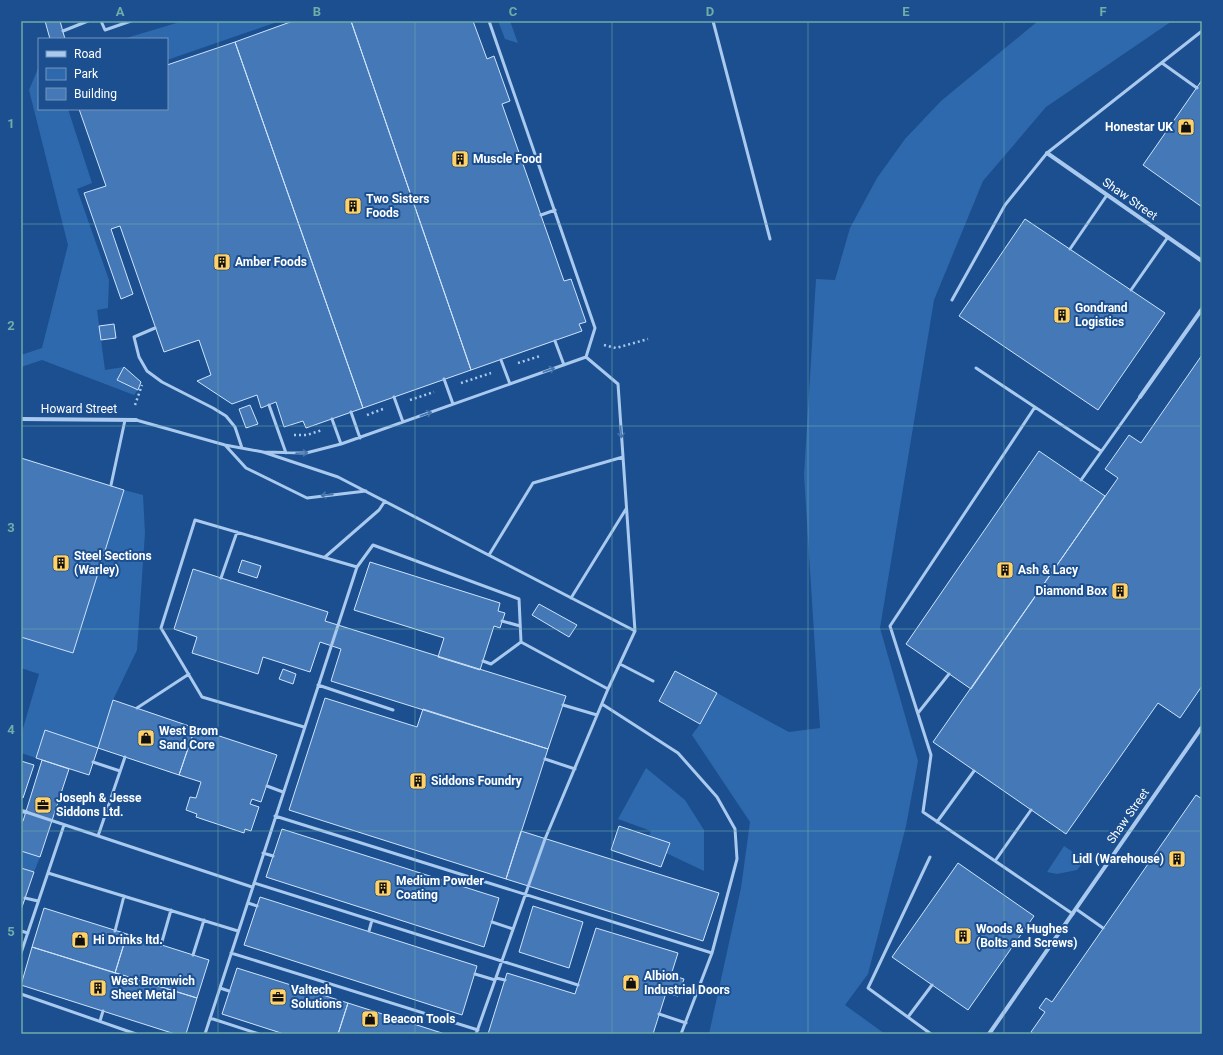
<svg xmlns="http://www.w3.org/2000/svg" width="1223" height="1055" font-family="Roboto,sans-serif">
	<rect width="100%" height="100%" fill="#1b4f8f"/>
	<path fill="#2e69ad" d="M183,21H280L167,60V39H123Z
		M498,21H510L518,43L505,39Z
		M1038,21H1172L1046,107L983,181L934,300L880,628L918,761L906,826L868,974L845,1005L885,1034H709L741,888L750,822L692,735L700,724L717,693L789,732L820,728L804,475L816,279L835,280L850,228L877,178L905,139L941,101Z
		M39,66V109H68L92,183L77,189L109,280L108,308L97,310L105,370L124,367L117,380L138,390L134,395L42,360L21,367V355L42,348L68,245L29,90Z
		M124,490L143,495L145,533L137,650L113,700L98,748L45,730L36,758L21,753V735L39,674L21,668V637L73,653Z
		M646,768L685,800L704,830V871L666,853L669,843L649,836L651,831L618,819Z
		M1064,846L1085,860L1077,870L1057,874L1047,872Z
		M21,851L40,857L34,872L21,868Z"/>
	<path fill="#4478b7" stroke="#cfe3fa" d="M45,21H60L65,39H50Z
		M293,21H351L471,370L363,408L235,42Z
		M351,21H473L487,59L494,56L510,101L502,104L564,281L571,279L586,322L579,324L582,331L471,370Z
		M235,42L363,408L306,428L303,421L284,427L276,402L261,408L257,395L232,404L197,381L211,375L199,340L164,352L120,226L111,229L133,294L121,299L84,193L106,186L79,109H167V65Z
		M1202,80V207L1143,165Z
		M1025,219L1165,313L1098,410L959,316Z
		M114,324L116,338L101,340L99,326Z
		M1202,355V686L1180,718L1158,703L1066,834L933,742L1118,478L1105,469L1129,435L1141,443Z
		M124,367L141,382L138,390L117,380Z
		M250,405L258,424L246,428L239,409Z
		M1039,451L1105,496L971,689L906,644Z
		M21,458L124,490L73,653L21,637Z
		M242,560L261,566L257,578L238,572Z
		M370,562L500,603L498,611L505,613L500,628L494,626L480,670L438,657L444,638L354,610Z
		M193,569L328,612L325,621L566,696L548,749L331,681L341,649L320,642L310,672L263,657L258,674L192,653L197,637L174,629Z
		M539,604L577,625L569,637L532,615Z
		M283,669L296,674L293,684L279,679Z
		M675,671L717,693L700,724L659,701Z
		M325,698L417,727L423,709L548,749L506,879L289,810Z
		M113,700L195,728L179,775L98,748Z
		M195,728L277,755L261,802L252,799L250,804L259,807L251,831L245,829L244,833L196,817L197,814L186,810L190,797L196,798L201,782L179,775Z
		M45,730L98,748L89,775L36,758Z
		M42,760L69,769L40,857L21,851V821H23Z
		M21,761L34,765L23,798L21,797Z
		M1196,795L1202,799V1034H1034L1031,1032L1045,1012L1039,1008L1046,998L1052,1002Z
		M619,826L670,843L661,867L611,850Z
		M282,829L499,898L484,947L266,877Z
		M521,831L719,893L703,941L506,879Z
		M958,863L1034,916L968,1010L892,957Z
		M21,868L34,872L21,910Z
		M260,897L477,966L462,1015L244,945Z
		M533,906L583,922L569,968L519,952Z
		M44,908L127,934L115,973L32,947Z
		M596,928L678,953L671,975L684,979L678,996L666,993L653,1034H488L507,973L575,994Z
		M127,934L209,960L197,998L115,973Z
		M32,947L197,998L186,1034H175L21,985Z
		M237,968L348,1003L338,1034H284L222,1014Z
		M348,1003L445,1034H338Z"/>
	<g fill="none" stroke-linecap="round" stroke-linejoin="round">
		<path stroke="#a9c9ee" stroke-width="2.5" stroke-dasharray="2 3" stroke-linecap="butt" d="M604,345L616,348L648,339
			M518,363L540,356
			M461,383L491,373
			M410,400L434,392
			M135,405L142,385
			M367,415L383,409
			M294,435H307L322,430"/>
		<path stroke="#a9c9ee" stroke-width="3" d="M101,21L105,30L131,21
			M489,21L595,328L586,357
			M713,21L770,239
			M63,31L88,21
			M1162,63L1197,88
			M541,215L555,210
			M1070,249L1107,195
			M1131,290L1168,237
			M952,300L1005,205L1047,153L1202,31
			M155,328L134,337L139,357L147,371L162,382L213,408L226,416L235,427L242,448
			M555,341L564,365
			M501,360L510,384
			M976,368L1101,451
			M444,379L453,404
			M394,397L403,422
			M269,405L286,453
			M1035,407L890,626L931,755L923,812L1073,914
			M351,412L360,438
			M332,419L341,444
			M136,420L225,445L263,452L338,477L635,631L618,384L586,357L341,444L306,453L263,452
			M225,445L246,468L307,498L366,491
			M1081,480L1140,397
			M111,485L125,420
			M489,555L533,483L623,457
			M325,557L379,510L385,501
			M221,578L237,532
			M571,598L626,509
			M502,621L520,626
			M483,661L491,664L521,642
			M620,664L653,681
			M318,685L393,710
			M602,704L678,753L717,797L735,829L737,859L712,953L681,1034
			M563,705L597,715
			M137,708L189,674
			M918,713L949,674
			M304,727L202,697L161,628L195,520L357,567
			M545,759L575,769
			M93,762L120,771
			M267,786L283,792
			M26,812L252,887
			M275,816L712,953
			M937,822L974,771
			M98,836L125,757
			M263,853L273,856
			M930,857L868,988L931,1034
			M995,861L1031,810
			M48,873L238,931
			M254,883L578,985
			M25,898L38,901
			M248,903L257,906
			M1076,909L1103,928
			M492,922L513,929
			M21,931L28,933
			M115,931L124,896
			M369,931L372,920
			M161,945L171,910
			M21,953L64,825
			M231,953L478,1030
			M193,955L204,920
			M475,974L495,980
			M496,978L505,980
			M220,988L229,991
			M21,994L136,1034
			M659,1014L686,1023
			M908,1017L932,985
			M210,1018L259,1034
			M100,1021L103,1011
			M205,1034L357,567L373,545L519,599L521,642L608,689L635,631
			M476,1034L545,839L608,689"/>
		<path stroke="#a9c9ee" stroke-width="4" d="M1047,153L1202,261
			M1140,397L1202,309
			M21,419L136,420
			M21,811L26,812
			M989,1034L1202,727"/>
	</g>
	<defs><path id="oneway-shaft" d="M-6 0H5M1.5-3L5.5 0L1.5 3" fill="none" stroke-width="1.6" stroke-linecap="round" stroke-linejoin="round"/></defs>
	<g stroke="#4674ac">
		<use href="#oneway-shaft" transform="translate(549 370) rotate(-19)"/>
		<use href="#oneway-shaft" transform="translate(426 414) rotate(-19)"/>
		<use href="#oneway-shaft" transform="translate(621 432) rotate(86)"/>
		<use href="#oneway-shaft" transform="translate(302 453) rotate(-3)"/>
		<use href="#oneway-shaft" transform="translate(327 495) rotate(174)"/>
	</g>
	<path fill="none" stroke="#6fada8" stroke-width="1" stroke-opacity="0.55" d="M218,21V1034M415,21V1034M612,21V1034M808,21V1034M1004,21V1034M21,224H1202M21,426H1202M21,629H1202M21,831H1202"/>
	<defs>
		<symbol id="shop-square" viewBox="-11 -11 22 22"><rect x="-9" y="-9" width="18" height="18" rx="4" fill="#ffd166" stroke="#1b4f8f"/><path d="M-5-2.5h2.3a2.7 3.5 0 0 1 5.4 0H5L5.5 6h-11ZM-1.5-2.5h3a1.5 2.3 0 0 0-3 0Z" fill="#111"/></symbol>
		<symbol id="building-square" viewBox="-11 -11 22 22"><rect x="-9" y="-9" width="18" height="18" rx="4" fill="#ffd166" stroke="#1b4f8f"/><path d="M-4-6H4V6H1V3H-1V6H-4ZM-2.5-4.3h1.7v1.8h-1.7ZM.8-4.3h1.7v1.8H.8ZM-2.5-1h1.7V.8h-1.7ZM.8-1h1.7V.8H.8Z" fill="#111"/></symbol>
		<symbol id="office-square" viewBox="-11 -11 22 22"><rect x="-9" y="-9" width="18" height="18" rx="4" fill="#ffd166" stroke="#1b4f8f"/><path d="M-6-3h4V-5.5h4V-3h4V5H-6ZM-1-4.5V-3h2v-1.5ZM-6 0V1H6V0Z" fill="#111"/></symbol>
	</defs>
	<g fill-rule="evenodd">
		<use href="#shop-square" x="1176" y="117" width="20" height="20"/>
		<use href="#building-square" x="450" y="149" width="20" height="20"/>
		<use href="#building-square" x="343" y="196" width="20" height="20"/>
		<use href="#building-square" x="212" y="252" width="20" height="20"/>
		<use href="#building-square" x="1052" y="305" width="20" height="20"/>
		<use href="#building-square" x="51" y="553" width="20" height="20"/>
		<use href="#building-square" x="995" y="560" width="20" height="20"/>
		<use href="#building-square" x="1110" y="581" width="20" height="20"/>
		<use href="#shop-square" x="136" y="728" width="20" height="20"/>
		<use href="#building-square" x="408" y="771" width="20" height="20"/>
		<use href="#office-square" x="33" y="795" width="20" height="20"/>
		<use href="#building-square" x="1167" y="849" width="20" height="20"/>
		<use href="#building-square" x="373" y="878" width="20" height="20"/>
		<use href="#building-square" x="953" y="926" width="20" height="20"/>
		<use href="#shop-square" x="70" y="930" width="20" height="20"/>
		<use href="#shop-square" x="621" y="973" width="20" height="20"/>
		<use href="#building-square" x="88" y="978" width="20" height="20"/>
		<use href="#office-square" x="268" y="987" width="20" height="20"/>
		<use href="#shop-square" x="360" y="1009" width="20" height="20"/>
	</g>
	<g text-anchor="middle" dominant-baseline="central" stroke-width="4" stroke-linejoin="round" paint-order="stroke">
		<g font-size="12" font-weight="bold" fill="#fff" stroke="#1b4f8f" text-anchor="start">
			<text x="1173" y="127" text-anchor="end">Honestar UK</text>
			<text x="473" y="159">Muscle Food</text>
			<text x="366" y="199">Two Sisters<tspan x="366" dy="14">Foods</tspan></text>
			<text x="235" y="262">Amber Foods</text>
			<text x="1075" y="308">Gondrand<tspan x="1075" dy="14">Logistics</tspan></text>
			<text x="74" y="556">Steel Sections<tspan x="74" dy="14">(Warley)</tspan></text>
			<text x="1018" y="570">Ash &amp; Lacy</text>
			<text x="1107" y="591" text-anchor="end">Diamond Box</text>
			<text x="159" y="731">West Brom<tspan x="159" dy="14">Sand Core</tspan></text>
			<text x="431" y="781">Siddons Foundry</text>
			<text x="56" y="798">Joseph &amp; Jesse<tspan x="56" dy="14">Siddons Ltd.</tspan></text>
			<text x="1164" y="859" text-anchor="end">Lidl (Warehouse)</text>
			<text x="396" y="881">Medium Powder<tspan x="396" dy="14">Coating</tspan></text>
			<text x="976" y="929">Woods &amp; Hughes<tspan x="976" dy="14">(Bolts and Screws)</tspan></text>
			<text x="93" y="940">Hi Drinks ltd.</text>
			<text x="644" y="976">Albion<tspan x="644" dy="14">Industrial Doors</tspan></text>
			<text x="111" y="981">West Bromwich<tspan x="111" dy="14">Sheet Metal</tspan></text>
			<text x="291" y="990">Valtech<tspan x="291" dy="14">Solutions</tspan></text>
			<text x="383" y="1019">Beacon Tools</text>
		</g>
		<g font-size="12" fill="#fff" stroke="#1b4f8f">
			<text transform="translate(1130 199) rotate(35)">Shaw Street</text>
			<text x="79" y="409">Howard Street</text>
			<text transform="translate(1128 816) rotate(-55)">Shaw Street</text>
		</g>
	</g>
	<rect width="1223" height="1055" fill="none" stroke="#1b4f8f" stroke-width="44"/>
	<rect x="38" y="38" width="130" height="72" fill="#1b4f8f" stroke="#7695bc"/>
	<rect x="46" y="51" width="20" height="6" fill="#a9c9ee" stroke="#7695bc"/>
	<text x="74" y="58" font-size="12" fill="#ffffff">Road</text>
	<rect x="46" y="68" width="20" height="12" fill="#2e69ad" stroke="#7695bc"/>
	<text x="74" y="78" font-size="12" fill="#ffffff">Park</text>
	<rect x="46" y="88" width="20" height="12" fill="#4478b7" stroke="#7695bc"/>
	<text x="74" y="98" font-size="12" fill="#ffffff">Building</text>
	<rect x="22" y="22" width="1179" height="1011" fill="none" stroke="#6fada8" stroke-width="1.5"/>
	<g font-size="13" text-anchor="middle" font-weight="bold" fill="#6fada8">
		<text x="120" y="16">A</text>
		<text x="317" y="16">B</text>
		<text x="513" y="16">C</text>
		<text x="710" y="16">D</text>
		<text x="906" y="16">E</text>
		<text x="1103" y="16">F</text>
		<text x="11" y="128">1</text>
		<text x="11" y="330">2</text>
		<text x="11" y="532">3</text>
		<text x="11" y="734">4</text>
		<text x="11" y="936">5</text>
	</g>
</svg>
